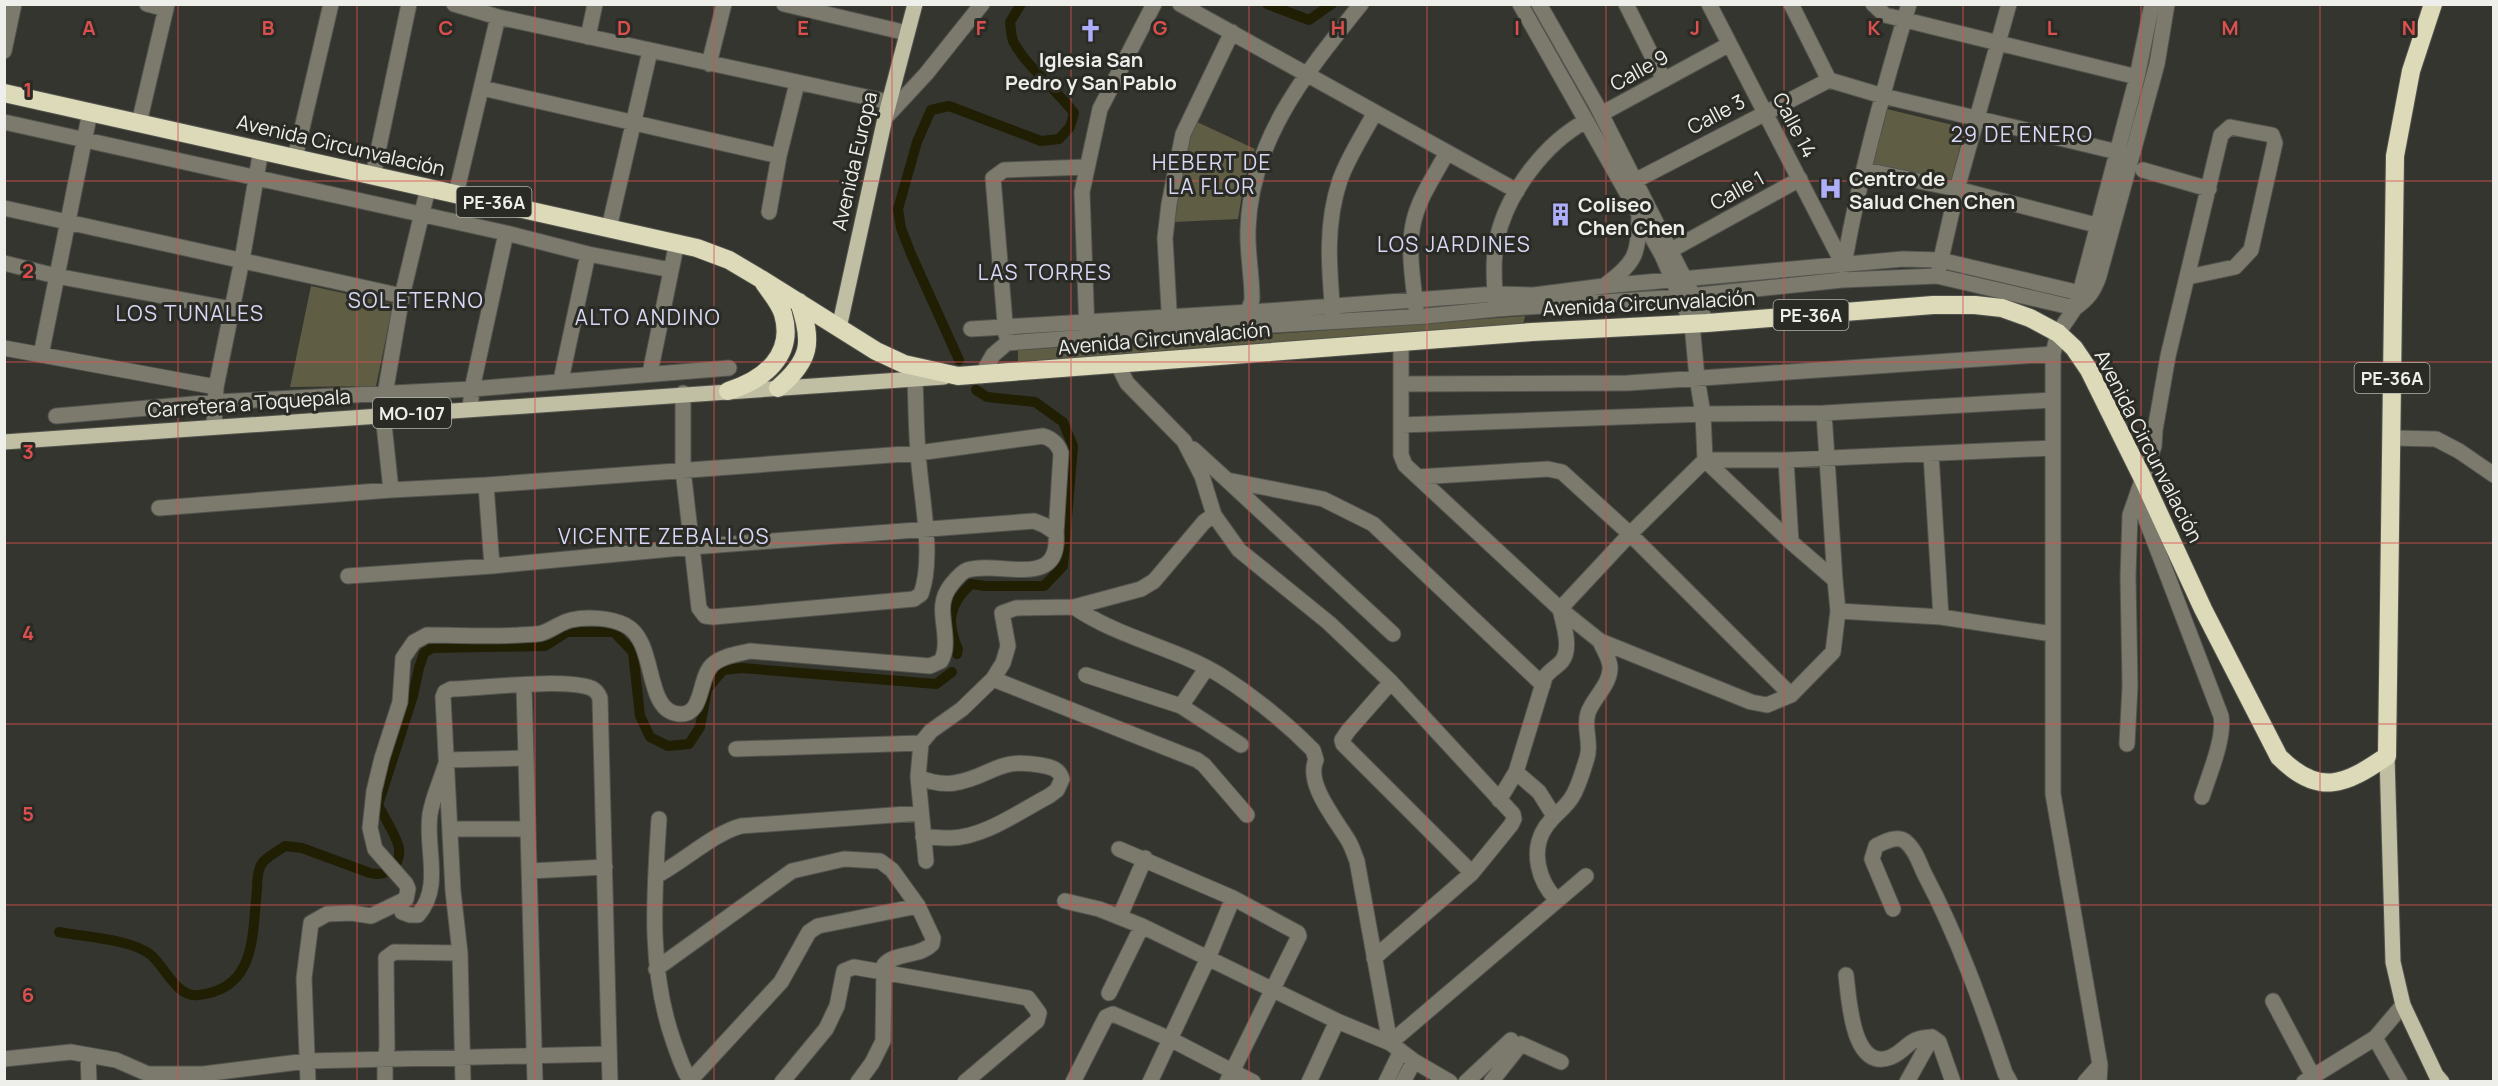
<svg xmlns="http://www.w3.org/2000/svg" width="2498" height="1086" font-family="Manrope,sans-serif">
	<rect width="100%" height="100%" fill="#353530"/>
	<path fill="#5f5d43" d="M1887,109L1965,128L1950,185L1871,165Z
		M1195,121L1255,149L1244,182L1238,219L1173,222L1191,130Z
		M311,286L393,304L376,386L290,387Z
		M1525,316L1522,329L1018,363V350L1218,338Z"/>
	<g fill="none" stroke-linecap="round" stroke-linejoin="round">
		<path stroke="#201e03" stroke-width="10" d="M1267,4L1309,20L1332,4
			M959,360L911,254L901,228L898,209L917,142L931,110L949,106L1041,141L1059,139L1070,127L1074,113C1056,89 1025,65 1013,41C1011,35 1011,28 1010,22L1021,4
			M957,654L958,649C946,622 949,604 971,584L985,586H1044L1063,566L1073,446L1063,422L1035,402L987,397L976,390
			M59,932C84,937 132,939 151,955C165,967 177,998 198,995C257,989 252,935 257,889C257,881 258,868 263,862C268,856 278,851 285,846L302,848L370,873C386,877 401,867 399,848C397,837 383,815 378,805L413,696L419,668L424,653L432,648L545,646L567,632H614L633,652L640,716L650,737L668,746L689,744L700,727L707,689L723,670L742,668L936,684L952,672"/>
		<defs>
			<path id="minor" d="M147,4L166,9
				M454,4L498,17L889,102
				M784,4L907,33
				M1180,4L1517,191
				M1539,4L1596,104L1707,323
				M1626,4L1664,80
				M1709,4L1844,266
				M1791,4L1829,80
				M1873,4L1885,15L2137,77
				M588,37L595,4
				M4,51L14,4
				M709,64L724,4
				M1829,80L1883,96L2126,154
				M482,88L779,156
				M1601,114L1728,45
				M887,116L926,74L982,4
				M4,122L506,233L588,254L671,270
				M139,123L167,4
				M295,158L331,4
				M1865,170L1957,189L2096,225
				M2143,170L2209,189
				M373,175L409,4
				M1627,185L1829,80
				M456,194L498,17
				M4,208L402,296
				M769,212L779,156L797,83
				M609,228L650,51
				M1664,254L1800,179
				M4,263L56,276L232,309
				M1844,265C1859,177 1883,90 1909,4
				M1939,268L1957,189L2009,4
				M1604,286C1636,261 1638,257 1639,216
				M1496,303C1494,284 1493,257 1497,239C1507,193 1545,143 1586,121
				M1416,308C1413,280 1407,248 1414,220C1420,196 1435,175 1446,154
				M1333,314C1329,268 1325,224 1340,180C1348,157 1363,135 1374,114
				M1247,319C1246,311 1252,305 1252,298C1252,275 1247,252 1248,229C1251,138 1307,72 1361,4
				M1170,328L1165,238L1169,204L1183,134L1232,32
				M971,329L1266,311L1495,294L1534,295L1604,286L1903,259L1940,260L2080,293
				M1087,331L1082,192L1100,109L1154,4
				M1006,335L993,178L1004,170L1087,167
				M1401,342V455L1405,465L1560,609L1600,641L1751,702L1767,705L1791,695L1833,652L1838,611
				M4,348L216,387
				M41,355L90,112
				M1118,365L1127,383L1184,441L1202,476L1214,515L1239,550L1329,623L1391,682L1513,814L1514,819L1511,825L1472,873L1374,958
				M650,373L677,242
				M981,376L993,355L1007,343L1170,331L1426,316L1497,309L1679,297L1842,280L1937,276L2075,308C2088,299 2094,291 2099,276L2157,64L2167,4
				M561,380L588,254
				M1401,384L1628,383L2053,354
				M683,393V470L699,608L705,616L713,617L914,599L921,594C935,556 920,492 918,452C916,428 916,403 915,379
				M470,409L472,389L506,233
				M1824,413L1835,580
				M56,416L216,402L472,389L729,368
				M1401,425L1703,414L1824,413L2052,400
				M214,426L216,387L242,260L261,150
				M2391,438L2436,439L2459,451L2494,475
				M1193,449L1227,480L1323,499L1373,524L1543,685
				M1931,454L1941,617
				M1705,460L1791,542L1835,580L1838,611L1941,617L2052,634
				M1705,460H1786L2052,448
				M1786,460L1791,542
				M1418,477L1548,469L1562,472L1630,534L1791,695
				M1227,480L1393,634
				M486,485L492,566
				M391,490L383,415L385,394L402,296L428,188
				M2137,496L2221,716C2225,738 2209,775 2202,797
				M159,508L391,490L486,485L918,453L1043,436C1053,439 1058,444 1061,453L1056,533
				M1074,607C1119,638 1174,647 1220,675C1253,696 1286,723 1313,750L1316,760C1305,783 1336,820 1348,840C1352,846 1354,854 1357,861L1390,1043L1586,876
				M1086,675L1181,706L1241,745
				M993,679L1197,760L1204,765L1247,815
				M1391,682L1348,731L1342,740L1343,744L1472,873
				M524,686L535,1082
				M1181,706L1206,669
				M2127,744L2130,686L2128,576L2130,515L2154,446L2155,430L2168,356L2221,135L2230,127L2272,135L2275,143L2251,250L2235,267L2188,277
				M736,749L921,743
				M1516,772L1539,792L1554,816
				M918,777C930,782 941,785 954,783C992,777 996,757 1040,765C1050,767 1059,768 1062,779L1057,790L1049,796C1020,811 985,837 951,838C941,838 932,837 923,837
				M1499,800L1516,772L1545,677C1550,670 1557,667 1562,661C1572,648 1563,623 1560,609L1630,534L1705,460L1703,414L1697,378L1692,324L1662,255L1520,4
				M659,819C654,895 648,970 674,1043C678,1054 682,1067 688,1077L694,1076L697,1073L781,982L809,932L818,926L918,906
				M451,829H528
				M1119,849L1233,898L1298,933L1299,936L1227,1082
				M926,861L918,777L921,743L931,731L962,709L993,679L1003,663L1008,646L1002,613L1016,608L1074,607L1141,589L1154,581L1204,522L1214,515
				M530,871L605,867
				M656,876C683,862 714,833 741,826L921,813
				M1556,899C1539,882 1530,851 1545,828C1553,815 1565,809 1572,797C1579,786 1583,770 1587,758C1592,743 1583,728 1588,713C1593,698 1611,684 1610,667C1610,659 1603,649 1600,641
				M1065,901L1099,909L1142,926
				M400,904L402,912L410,915H418C443,887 425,848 430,814C433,796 442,778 447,760L526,758
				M1893,909L1872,859L1876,846C1884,842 1897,835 1905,841C1915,849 1919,862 1924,873C1958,937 1982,1005 2005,1073L2010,1082
				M1120,916L1145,858
				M656,969L792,871L844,859L880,861L892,870L918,906L933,938L932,944C920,957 895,952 884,965L883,1041L872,1063L858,1082
				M1846,975C1849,998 1852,1073 1891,1057C1909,1049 1906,1038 1932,1037L1939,1042L1953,1082
				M1109,993L1142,926L1337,1021L1390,1043L1414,1061L1450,1082
				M2273,1001L2316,1082
				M2375,1038L2400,1082
				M88,1055L89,1082
				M4,1059L71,1052L116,1060L148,1074H203L307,1061L609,1054
				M308,1082L304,978L311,923L327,914L352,913L371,916L406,899L408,889L406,884L375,849L370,828L374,791L382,758L400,702L403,658L414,642L427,635C458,635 489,637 519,635C526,634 535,635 542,633C552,630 561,622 571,620C587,616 611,618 625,625C658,641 643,711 679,714C704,716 698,679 712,665C721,656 738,654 750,651L930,666L941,661C943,657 945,652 945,647C947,625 935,605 951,585C955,580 961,572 967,570C1001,560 1061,591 1056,533L1044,525L1034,521L692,547L492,566L348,576
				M385,1082V1059L387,1048L386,958L394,952L460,953
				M463,1082L460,953L453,891L443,697L445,692L451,689C484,688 563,678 591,688C596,690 598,693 600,698L610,1082
				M782,1082L826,1029L837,1006L844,971L854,967L1028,998L1039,1013L1037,1021L965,1082
				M1073,1082L1106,1017L1113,1014L1170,1039L1253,1082
				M1150,1082L1209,956L1233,898
				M1309,1082L1337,1021
				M1386,1082L1401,1051
				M1403,1082L1414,1061
				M1466,1082L1511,1040
				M1491,1082L1521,1044L1561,1062
				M1907,1082L1932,1037
				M2085,1082L2100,1065
				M2099,1082L2100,1065L2053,794V354L2058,333L2075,308L2080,293L2137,77L2152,4
				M2304,1082L2375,1038L2403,1005"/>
			<path id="major" d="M839,328L885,118L915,4
				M4,442L944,377
				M2387,756L2393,962L2403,1005L2436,1075L2442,1082"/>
			<path id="highway" d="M4,93L697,248L729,260L761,279L876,351L904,364L958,376L1532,332L1707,323L1933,305H1975L2002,308L2030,318L2058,333L2074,348L2089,370L2143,479L2203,609L2279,757C2319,797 2345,785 2387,756L2395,156L2411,71L2433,4
				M778,388C811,360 813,342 799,302
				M728,391C764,380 795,355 783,314C780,303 770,292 764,283"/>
		</defs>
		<use href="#minor" stroke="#53534e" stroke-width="17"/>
		<use href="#major" stroke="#53534e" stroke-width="17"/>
		<use href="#highway" stroke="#53534e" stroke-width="20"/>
		<use href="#minor" stroke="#7b7a6d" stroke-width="15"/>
		<use href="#major" stroke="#c0bfa3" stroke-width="15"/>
		<use href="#highway" stroke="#dcdab9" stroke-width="18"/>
	</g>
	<path fill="none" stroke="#db504f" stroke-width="1.5" stroke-opacity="0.55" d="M178,4V1082M357,4V1082M535,4V1082M714,4V1082M892,4V1082M1071,4V1082M1249,4V1082M1427,4V1082M1606,4V1082M1784,4V1082M1963,4V1082M2141,4V1082M2320,4V1082M4,181H2494M4,362H2494M4,543H2494M4,724H2494M4,905H2494"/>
	<defs>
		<symbol id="church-bare" viewBox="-9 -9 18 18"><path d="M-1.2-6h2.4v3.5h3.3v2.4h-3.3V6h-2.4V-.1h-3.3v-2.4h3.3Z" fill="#afaefa" stroke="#2b2b26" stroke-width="2.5" paint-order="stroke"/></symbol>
		<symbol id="hospital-bare" viewBox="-9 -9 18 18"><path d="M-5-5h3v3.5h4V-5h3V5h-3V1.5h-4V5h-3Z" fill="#afaefa" stroke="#2b2b26" stroke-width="2.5" paint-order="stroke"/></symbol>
		<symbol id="building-bare" viewBox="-9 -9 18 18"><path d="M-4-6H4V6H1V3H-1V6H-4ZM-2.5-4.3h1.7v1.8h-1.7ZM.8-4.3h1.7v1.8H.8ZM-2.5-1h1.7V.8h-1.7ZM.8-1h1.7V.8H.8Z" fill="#afaefa" stroke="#2b2b26" stroke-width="2.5" paint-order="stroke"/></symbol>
	</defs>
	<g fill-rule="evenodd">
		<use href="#church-bare" x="1074" y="14" width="33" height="33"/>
		<use href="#hospital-bare" x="1814" y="172" width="33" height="33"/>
		<use href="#building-bare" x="1544" y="198" width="33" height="33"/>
	</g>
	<g text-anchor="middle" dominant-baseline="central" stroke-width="6" stroke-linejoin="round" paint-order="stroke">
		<g fill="#2b2b26" stroke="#b4b4af" stroke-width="1.5">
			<rect x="456.5" y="187" width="75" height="30" rx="4.5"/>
			<rect x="1773.5" y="300" width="75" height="30" rx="4.5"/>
			<rect x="2354.5" y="363" width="75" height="30" rx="4.5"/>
			<rect x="373" y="398" width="78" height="30" rx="4.5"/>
		</g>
		<g font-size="18" font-weight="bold" fill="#eeeeea">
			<text x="494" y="202">PE-36A</text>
			<text x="1811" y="315">PE-36A</text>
			<text x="2392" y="378">PE-36A</text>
			<text x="412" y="413">MO-107</text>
		</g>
		<g font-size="20" font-weight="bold" fill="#eeeeea" stroke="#2b2b26" text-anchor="start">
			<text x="1091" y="59" text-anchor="middle">Iglesia San<tspan x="1091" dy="23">Pedro y San Pablo</tspan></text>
			<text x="1849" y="178">Centro de<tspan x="1849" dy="23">Salud Chen Chen</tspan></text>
			<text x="1578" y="204">Coliseo<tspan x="1578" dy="23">Chen Chen</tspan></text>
		</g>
		<g font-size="20" fill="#eeeeea" stroke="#2b2b26">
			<text transform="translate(1639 70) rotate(-29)">Calle 9</text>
			<text transform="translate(1716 114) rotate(-28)">Calle 3</text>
			<text transform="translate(1795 125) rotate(62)">Calle 14</text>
			<text transform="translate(341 145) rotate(13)">Avenida Circunvalación</text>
			<text transform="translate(854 161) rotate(-77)">Avenida Europa</text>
			<text transform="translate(1737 190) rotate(-29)">Calle 1</text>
			<text transform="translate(1649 303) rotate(-3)">Avenida Circunvalación</text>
			<text transform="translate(1164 338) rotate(-5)">Avenida Circunvalación</text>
			<text transform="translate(249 403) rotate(-4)">Carretera a Toquepala</text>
			<text transform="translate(2149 446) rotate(63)">Avenida Circunvalación</text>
		</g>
		<g font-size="21" letter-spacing="1.5" fill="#d8d8f6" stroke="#2b2b26">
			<text x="2022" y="134">29 DE ENERO</text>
			<text x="1212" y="162">HEBERT DE<tspan x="1212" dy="24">LA FLOR</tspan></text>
			<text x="1454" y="244">LOS JARDINES</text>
			<text x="1045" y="272">LAS TORRES</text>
			<text x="416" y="300">SOL ETERNO</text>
			<text x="190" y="313">LOS TUNALES</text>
			<text x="648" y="317">ALTO ANDINO</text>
			<text x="664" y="536">VICENTE ZEBALLOS</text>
		</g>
	</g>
	<g font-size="20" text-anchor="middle" font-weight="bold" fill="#db504f" stroke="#2b2b26" stroke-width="6" stroke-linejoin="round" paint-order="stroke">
		<text x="89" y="35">A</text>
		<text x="268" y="35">B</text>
		<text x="446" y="35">C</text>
		<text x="624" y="35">D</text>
		<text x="803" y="35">E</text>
		<text x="981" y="35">F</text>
		<text x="1160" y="35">G</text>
		<text x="1338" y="35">H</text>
		<text x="1517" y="35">I</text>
		<text x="1695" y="35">J</text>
		<text x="1874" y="35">K</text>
		<text x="2052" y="35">L</text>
		<text x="2230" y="35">M</text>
		<text x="2409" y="35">N</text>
		<text x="28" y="97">1</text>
		<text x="28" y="278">2</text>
		<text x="28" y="459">3</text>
		<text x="28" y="640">4</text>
		<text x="28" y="821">5</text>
		<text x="28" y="1002">6</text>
	</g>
	<rect width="2498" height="1086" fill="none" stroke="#eeeeea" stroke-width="12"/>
</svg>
